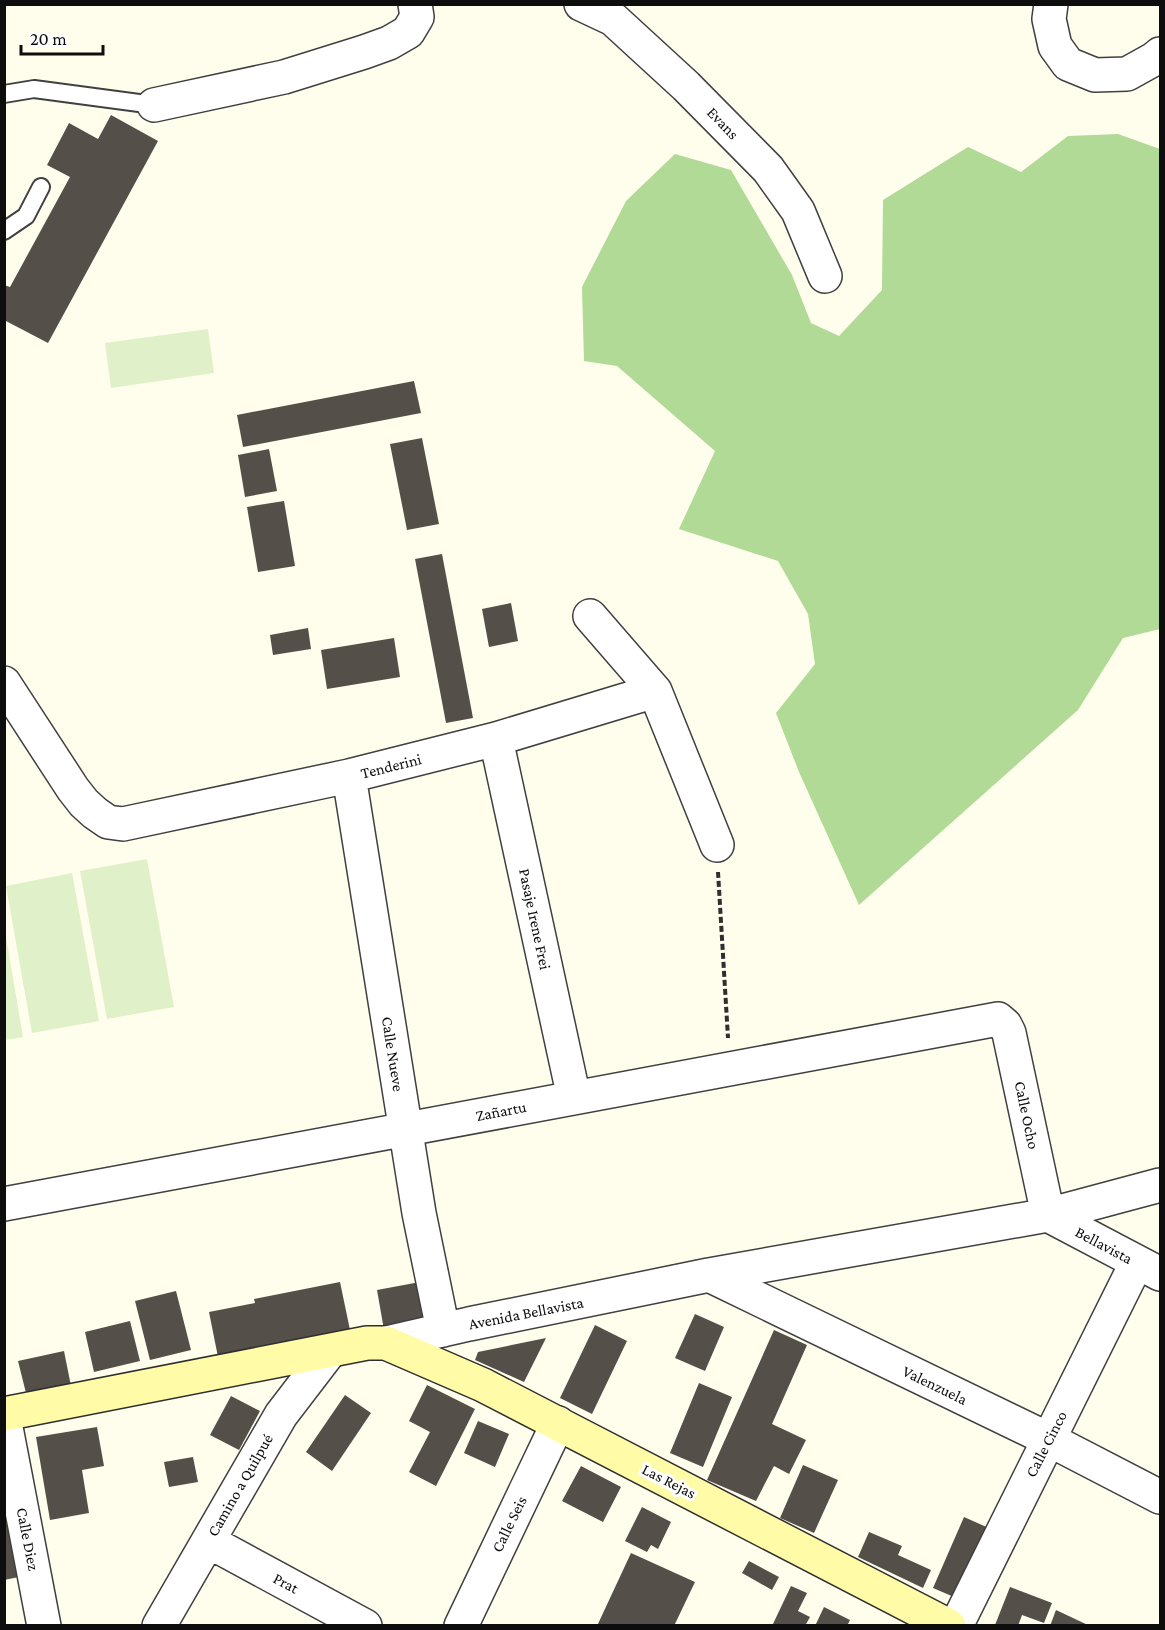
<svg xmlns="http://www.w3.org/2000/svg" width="1165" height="1630" font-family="'Crimson Pro',serif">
	<rect width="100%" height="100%" fill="#fffdec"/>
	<path fill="#b0da96" d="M1118,134L1160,149V629L1123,638L1078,710L859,905L799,772L776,713L815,664L808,614L778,561L679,529L715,451L617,366L584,361L582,287L626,201L675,154L731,170L792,275L811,323L839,336L882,290L883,200L968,147L1021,172L1068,136Z"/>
	<path fill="#e0f0c8" d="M208,329L214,373L111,388L105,343Z
		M147,859L174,1007L107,1019L80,871Z
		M72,873L99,1021L32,1033L6,886Z
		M5,931L23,1037L5,1040H4Z"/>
	<path fill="#554f49" d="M111,115L158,141L48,343L4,320V285L10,287L70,177L47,165L69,123L98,139Z
		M414,381L421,413L243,447L237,415Z
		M422,438L439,524L407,530L390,444Z
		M269,449L277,491L245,497L238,455Z
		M284,501L295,566L258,572L247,507Z
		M442,554L473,718L446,723L415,559Z
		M511,603L518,641L489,647L482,609Z
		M308,628L311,649L273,655L270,635Z
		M394,638L400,677L327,689L321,650Z
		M340,1282L350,1330L218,1357L209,1312L255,1303L254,1299Z
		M420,1282L428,1322L384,1330L377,1290Z
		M176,1291L191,1350L150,1360L135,1301Z
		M695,1314L724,1327L705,1371L675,1358Z
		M130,1321L140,1361L94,1372L85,1332Z
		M595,1325L627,1341L592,1414L560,1398Z
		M774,1330L807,1345L772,1424L806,1440L789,1474L774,1466L756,1501L707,1480Z
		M546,1338L524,1382L475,1360L478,1352Z
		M64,1351L72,1391L28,1401L18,1361Z
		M699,1383L732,1397L703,1467L670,1453Z
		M427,1385L475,1409L436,1486L409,1472L430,1432L409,1421Z
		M345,1395L371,1413L332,1471L306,1452Z
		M231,1396L260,1411L239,1450L210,1435Z
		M478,1421L509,1434L495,1467L464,1453Z
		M97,1427L104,1466L82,1470L89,1513L50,1520L36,1437Z
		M193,1457L198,1482L169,1487L164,1462Z
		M803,1465L838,1480L814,1533L780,1518Z
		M581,1466L621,1487L603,1522L562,1501Z
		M4,1484L24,1576L4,1580Z
		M642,1507L671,1522L658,1549L651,1545L647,1552L625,1541Z
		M964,1517L991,1529L961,1600L933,1588Z
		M869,1532L902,1546L898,1555L931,1570L923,1588L858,1557Z
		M631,1553L695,1582L674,1626H597Z
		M749,1561L779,1577L772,1590L742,1573Z
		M791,1586L807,1593L798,1611L810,1617L805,1626H772Z
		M1010,1587L1052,1603L1044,1623L1022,1615L1018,1626L995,1625Z
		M824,1607L850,1620L847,1626H815Z
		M1056,1610L1090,1626H1050Z"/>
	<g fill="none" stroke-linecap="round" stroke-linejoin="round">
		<defs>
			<path id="lane" d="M4,94L34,89L154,105
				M4,231L26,216L41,187"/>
			<path id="street" d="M581,4L613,19L686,86L768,169L798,211L825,276
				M1051,4L1049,19L1055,46L1068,64L1095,75L1127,74L1154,59L1160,54
				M154,105L284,77L364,52L389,43L408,32L417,17L415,4
				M590,616L655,691L717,845
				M4,683L73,789L84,803L95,813L108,822L123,824L349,776L496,739L655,691
				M496,739L574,1098
				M349,776L419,1213L443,1330
				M4,1204L998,1019L1005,1025L1009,1033L1048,1215
				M1048,1215L1160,1274
				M709,1275L1048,1439L1160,1497
				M386,1343L469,1324L709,1275L1048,1215L1160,1185
				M4,1417L44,1626
				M208,1541L365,1626
				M159,1626L281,1415L330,1351
				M461,1626L558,1423
				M956,1626L1137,1262"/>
			<path id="secondary" d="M4,1414L367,1343H386L483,1385L949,1626"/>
		</defs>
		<use href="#lane" stroke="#404040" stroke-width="20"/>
		<use href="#street" stroke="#404040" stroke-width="36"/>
		<use href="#secondary" stroke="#2f2f2f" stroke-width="36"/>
		<path stroke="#2f2f2f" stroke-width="4" stroke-dasharray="6 3" stroke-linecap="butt" d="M718,872L728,1038"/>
		<use href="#lane" stroke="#fff" stroke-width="16"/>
		<use href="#street" stroke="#fff" stroke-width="33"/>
		<use href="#secondary" stroke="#fffba7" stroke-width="33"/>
	</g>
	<g text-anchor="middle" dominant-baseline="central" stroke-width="6" stroke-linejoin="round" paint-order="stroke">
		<g font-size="16" fill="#0d0d0d" stroke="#fff">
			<text transform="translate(723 123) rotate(46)">Evans</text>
			<text transform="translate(391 766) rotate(-14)">Tenderini</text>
			<text transform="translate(535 919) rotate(78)">Pasaje Irene Frei</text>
			<text transform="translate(393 1054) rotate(81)">Calle Nueve</text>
			<text transform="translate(501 1111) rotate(-11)">Zañartu</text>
			<text transform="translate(1027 1115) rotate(78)">Calle Ocho</text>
			<text transform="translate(1104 1245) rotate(28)">Bellavista</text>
			<text transform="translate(526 1313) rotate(-11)">Avenida Bellavista</text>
			<text transform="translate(935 1385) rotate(26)">Valenzuela</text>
			<text transform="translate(1046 1444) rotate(-63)">Calle Cinco</text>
			<text transform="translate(669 1481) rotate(27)">Las Rejas</text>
			<text transform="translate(240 1485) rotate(-60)">Camino a Quilpué</text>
			<text transform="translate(509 1524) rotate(-64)">Calle Seis</text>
			<text transform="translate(28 1539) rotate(79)">Calle Diez</text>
			<text transform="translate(286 1583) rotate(28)">Prat</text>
		</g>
	</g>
	<rect width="1165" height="1630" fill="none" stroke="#0d0d0d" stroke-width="12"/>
	<path d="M21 45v9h82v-9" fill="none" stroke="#0d0d0d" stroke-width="3"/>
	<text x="30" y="45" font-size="18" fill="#0d0d0d" stroke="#ffffff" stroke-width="4.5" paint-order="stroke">20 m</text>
</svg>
